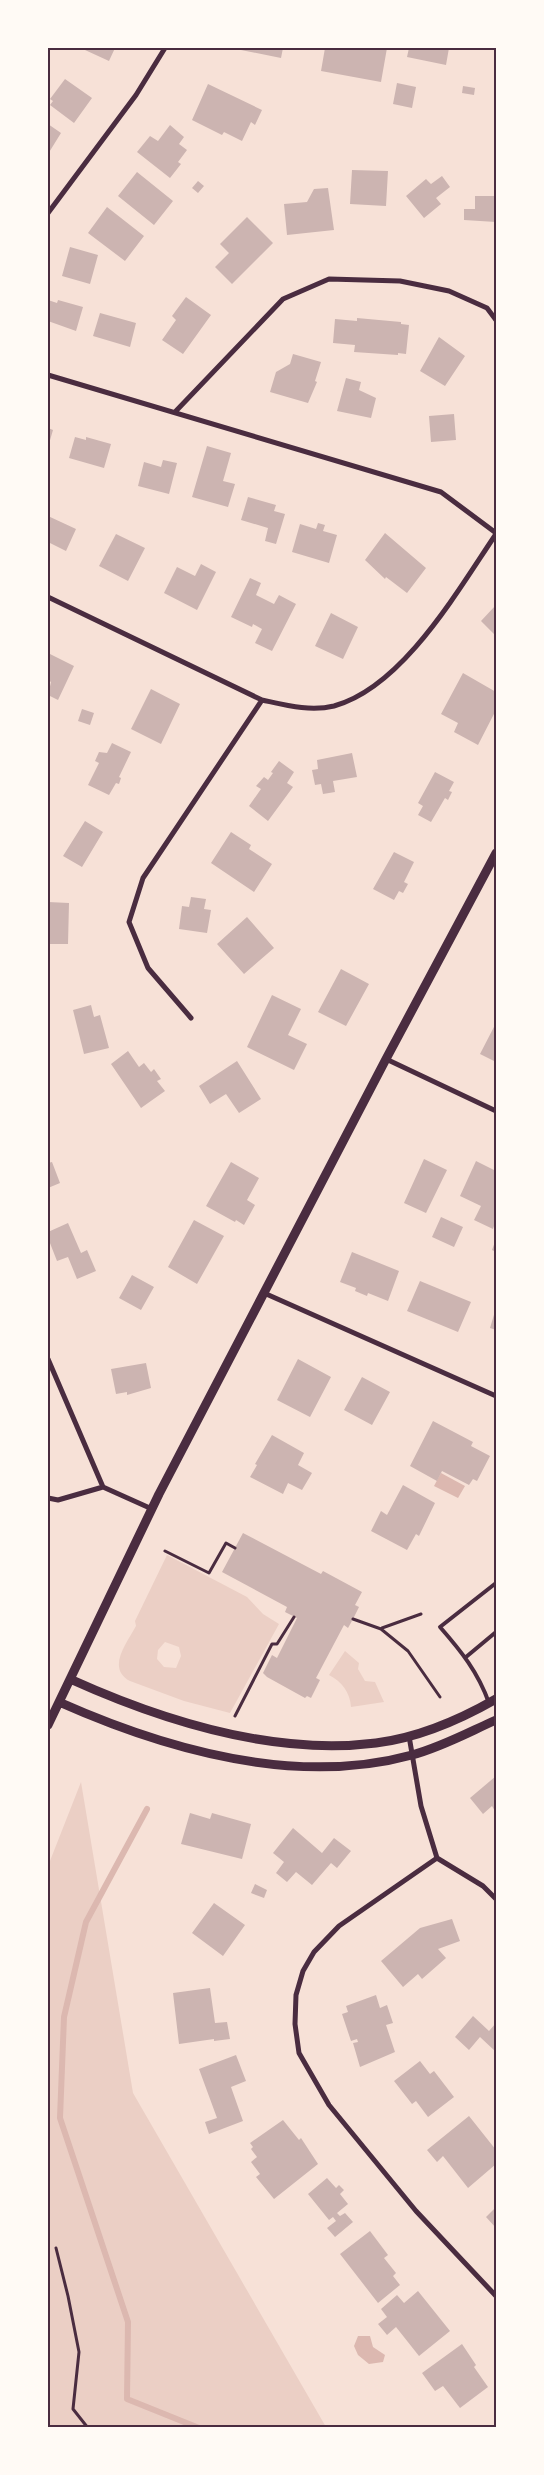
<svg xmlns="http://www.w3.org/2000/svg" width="544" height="2475" font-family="'Titillium Web',sans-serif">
	<rect width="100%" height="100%" fill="#f7e1d7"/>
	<path fill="#ebcfc5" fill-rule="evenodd" d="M167,1555L247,1597L263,1614L279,1624L230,1713L184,1701L130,1681C106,1668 127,1643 136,1626L135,1621ZM165,1642L179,1647L181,1656L176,1668L164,1667L157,1659L158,1650Z
		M345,1651L359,1663L358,1669L365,1681L375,1682L384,1702L351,1707C350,1692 342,1682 329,1675Z
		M81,1782L133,2093L326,2427H48V1866Z"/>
	<path fill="#dcb8b0" d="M441,1473L465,1486L458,1498L434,1486Z
		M358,2336H370L373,2347L385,2355L383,2362L369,2364L358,2355L354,2346Z"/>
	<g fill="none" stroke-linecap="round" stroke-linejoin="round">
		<path stroke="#dcb8b0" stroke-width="6" d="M147,1809L86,1922L64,2017L60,2118L128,2322L127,2399L199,2428"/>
	</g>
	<path fill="#ccb4b1" d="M86,48H115L109,61L85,50Z
		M242,48H283L281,58L241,50Z
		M325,48H387L381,82L321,71Z
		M409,48H449L446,65L407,57Z
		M65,79L92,98L74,123L50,105L53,101L50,99Z
		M397,83L416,87L412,108L393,104Z
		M208,84L262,110L255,125L251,122L242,141L224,132L222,135L192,120Z
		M463,86L475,88L474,95L462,93Z
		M48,124L61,133L48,154Z
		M170,125L184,137L179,144L187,150L178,162L181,164L170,178L137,152L150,136L158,141Z
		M352,170L388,171L386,206L350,204Z
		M137,172L173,201L154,225L118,196Z
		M442,176L450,187L436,198L441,204L424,218L406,196L426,179L431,184Z
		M198,181L204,186L198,193L192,188Z
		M328,188L334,230L287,235L284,204L307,202L314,189Z
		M475,196H496V222L464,220V209H475Z
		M107,207L144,236L125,261L88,233Z
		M247,217L273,243L232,284L215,267L229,253L220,244Z
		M70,247L98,255L90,284L62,276Z
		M186,297L211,315L183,354L162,340L176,320L172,316Z
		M48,300L57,303L58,300L83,307L76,331L48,321Z
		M100,313L136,323L130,347L93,336Z
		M357,318L401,322V324L409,325L406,354L398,353V355L354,352L355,345L333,343L335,319L357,321Z
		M439,337L465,356L445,386L420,371Z
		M293,354L321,362L315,381L317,382L308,403L270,392L276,372L290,364Z
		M346,378L361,382L359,390L376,398L371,418L337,411Z
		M454,414L456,440L431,442L429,416Z
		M48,428L53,430L48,447Z
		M75,437L86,440V437L111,444L104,468L69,458Z
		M207,446L231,453L223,481L235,484L228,507L192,497Z
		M163,460L177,463L169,494L138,486L144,462L161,467Z
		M248,497L276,505L274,511L285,514L276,544L265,541L268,528L241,520Z
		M48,516L76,529L66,551L48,542Z
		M318,523L325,525L323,531L337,535L329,563L292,552L300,524L316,529Z
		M385,533L426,568L407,593L386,577L385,579L365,560Z
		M116,534L145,548L128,581L99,566Z
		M201,564L216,572L197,610L164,593L177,567L195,576Z
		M250,578L261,583L256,595L274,604L279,595L296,604L272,651L255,643L262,629L253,624L252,627L231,617Z
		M495,606L496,607V636L481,621Z
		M331,613L358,627L343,659L315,646Z
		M48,653L74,666L58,700L48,695L51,682L48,680Z
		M463,673L496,692V710L478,745L454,732L458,723L441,714Z
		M151,689L180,704L161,744L131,729Z
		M82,709L94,713L90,725L78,721Z
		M112,743L131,752L119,777L121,778L119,784L116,783L109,795L88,785L99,763L95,761L99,752L107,753Z
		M352,753L357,777L333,781L335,792L323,794L321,784L315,785L312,770L318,769L317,760Z
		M279,761L294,772L287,783L293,787L268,821L249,806L261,789L256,786L264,777L268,780L273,773L271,772Z
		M435,772L454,782L449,791L452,792L448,800L445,798L431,822L418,815L423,806L418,803Z
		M85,821L103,832L82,867L63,856Z
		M231,832L251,845L249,849L272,864L254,892L211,863Z
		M394,852L414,862L404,882L408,884L403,893L399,891L394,900L373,889Z
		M191,897L206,899L204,909L211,910L207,933L179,929L182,906L189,907Z
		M48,902L69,903L68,944H48Z
		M247,917L274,948L244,974L217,944Z
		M341,969L369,984L346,1026L318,1012Z
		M272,995L301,1009L288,1035L307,1044L294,1070L247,1047Z
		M91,1005L94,1017L100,1015L109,1048L84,1054L73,1010Z
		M496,1023V1062L480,1054Z
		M128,1051L139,1067L144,1063L151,1072L154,1069L161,1079L157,1081L165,1091L141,1108L111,1064Z
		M237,1061L261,1099L239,1113L226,1094L210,1104L199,1086Z
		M424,1159L447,1170L426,1213L404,1203Z
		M476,1161L496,1171V1220L493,1229L474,1220L481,1206L460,1196Z
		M52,1162L60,1183L48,1188V1163Z
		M231,1162L259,1178L247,1200L255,1205L244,1225L236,1220L235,1222L206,1206Z
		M441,1217L463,1227L454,1247L432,1237Z
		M194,1220L224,1236L197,1284L168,1267Z
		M68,1223L81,1253L87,1250L96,1271L77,1279L68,1257L57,1261L48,1238V1232Z
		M496,1239V1252L492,1250Z
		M352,1252L399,1271L388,1301L368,1293L367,1296L355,1291L356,1288L340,1282Z
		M132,1275L154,1287L141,1310L119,1298Z
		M420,1281L471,1302L458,1332L407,1311Z
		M496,1308V1330L490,1328Z
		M298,1359L331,1377L310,1417L277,1400Z
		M146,1363L151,1388L127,1395V1392L116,1394L111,1369Z
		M362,1377L390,1392L372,1425L344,1410Z
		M433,1421L473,1442L471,1446L490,1456L477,1481L473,1479L469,1485L442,1471L437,1481L410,1466Z
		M272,1435L304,1453L298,1465L312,1473L302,1490L288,1483L283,1494L250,1477L257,1465L255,1464Z
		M403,1485L435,1503L419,1536L416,1534L407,1550L371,1531L381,1511L387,1515Z
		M243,1533L321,1574L323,1571L362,1592L355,1605L359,1607L353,1619L348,1628L344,1625L316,1678L320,1680L311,1698L307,1696L305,1698L267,1677L263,1673L272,1655L277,1658L297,1618L285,1612L287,1607L222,1572Z
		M496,1776V1813L492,1806L483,1814L470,1798Z
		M190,1813L210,1819L212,1813L251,1824L242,1859L181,1844Z
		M293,1828L322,1853L334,1838L351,1851L337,1868L331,1863L312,1885L296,1872L287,1882L276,1873L284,1862L273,1853Z
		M255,1884L267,1890L264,1898L251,1893Z
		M214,1903L245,1925L223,1956L192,1933Z
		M452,1919L460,1941L438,1949L446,1958L422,1979L418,1974L403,1987L381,1961L420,1928Z
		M210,1988L215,2023L227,2022L230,2039L214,2041V2039L179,2044L173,1993Z
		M376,1995L380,2008L387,2005L393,2023L386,2025L395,2052L360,2067L353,2043L358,2042L357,2039L351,2041L342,2014L348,2012L346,2006Z
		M473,2016L489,2031L496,2023V2052L480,2037L469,2050L455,2037Z
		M236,2055L246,2081L231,2087L243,2121L209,2134L205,2122L217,2118L199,2069Z
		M420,2061L430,2074L434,2071L454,2097L428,2117L416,2101L412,2104L394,2081Z
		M469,2116L496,2150V2164L468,2188L443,2156L437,2162L427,2150Z
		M283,2120L299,2140L301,2138L318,2164L274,2199L256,2177L260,2174L251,2162L257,2157L251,2149L253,2147L250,2143Z
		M327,2178L336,2188L339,2185L344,2190L340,2194L348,2204L337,2213L340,2216L345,2213L353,2222L335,2237L327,2228L336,2221L333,2217L329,2220L308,2194Z
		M496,2207V2228L486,2217Z
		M370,2231L388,2255L384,2258L396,2273L393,2276L400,2285L378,2303L340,2254Z
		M418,2291L450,2331L419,2356L396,2327L387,2335L378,2324L387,2317L381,2309L397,2295L404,2303Z
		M462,2344L476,2365L474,2367L488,2387L460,2408L443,2386L435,2391L422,2373Z"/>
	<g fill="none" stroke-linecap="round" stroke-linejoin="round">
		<path stroke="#4a2c40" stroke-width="3" d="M165,1551L209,1573L226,1543L235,1548
			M353,1619L381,1629L408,1651L440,1697
			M382,1628L421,1614
			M235,1716L272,1644H277L294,1617
			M56,2248L68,2296L79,2352L73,2409L88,2428"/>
		<path stroke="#4a2c40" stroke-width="4" d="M466,1657L496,1632
			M489,1703C478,1672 461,1651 440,1627L496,1583"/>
		<path stroke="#4a2c40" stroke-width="5" d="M48,213L136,95L165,48
			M48,375L441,492L496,533
			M175,412L283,299L329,279L400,281L449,291L487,308L496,320
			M48,597L262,700C285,705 310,712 334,706C403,687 458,590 496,534
			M191,1018L148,968L129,922L143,878L262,700
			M386,1059L496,1111
			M264,1293L496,1396
			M48,1359L103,1487L152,1509
			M48,1498L58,1500L103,1487
			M409,1736L421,1806L437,1858L483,1886L496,1899
			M437,1858L339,1926L314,1952L303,1971L296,1995L295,2024L299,2053L329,2105L416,2211L496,2296"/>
		<path stroke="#4a2c40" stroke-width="9" d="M70,1679C163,1721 273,1756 376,1743C417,1738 461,1719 496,1699
			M59,1702C167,1750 295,1787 412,1755C442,1747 469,1732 496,1720
			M48,1725L159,1494L386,1059L496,853"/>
	</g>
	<rect width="544" height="2475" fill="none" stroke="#fffaf5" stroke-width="98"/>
	<rect x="49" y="49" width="446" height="2377" fill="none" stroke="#4a2c40" stroke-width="2"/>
</svg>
